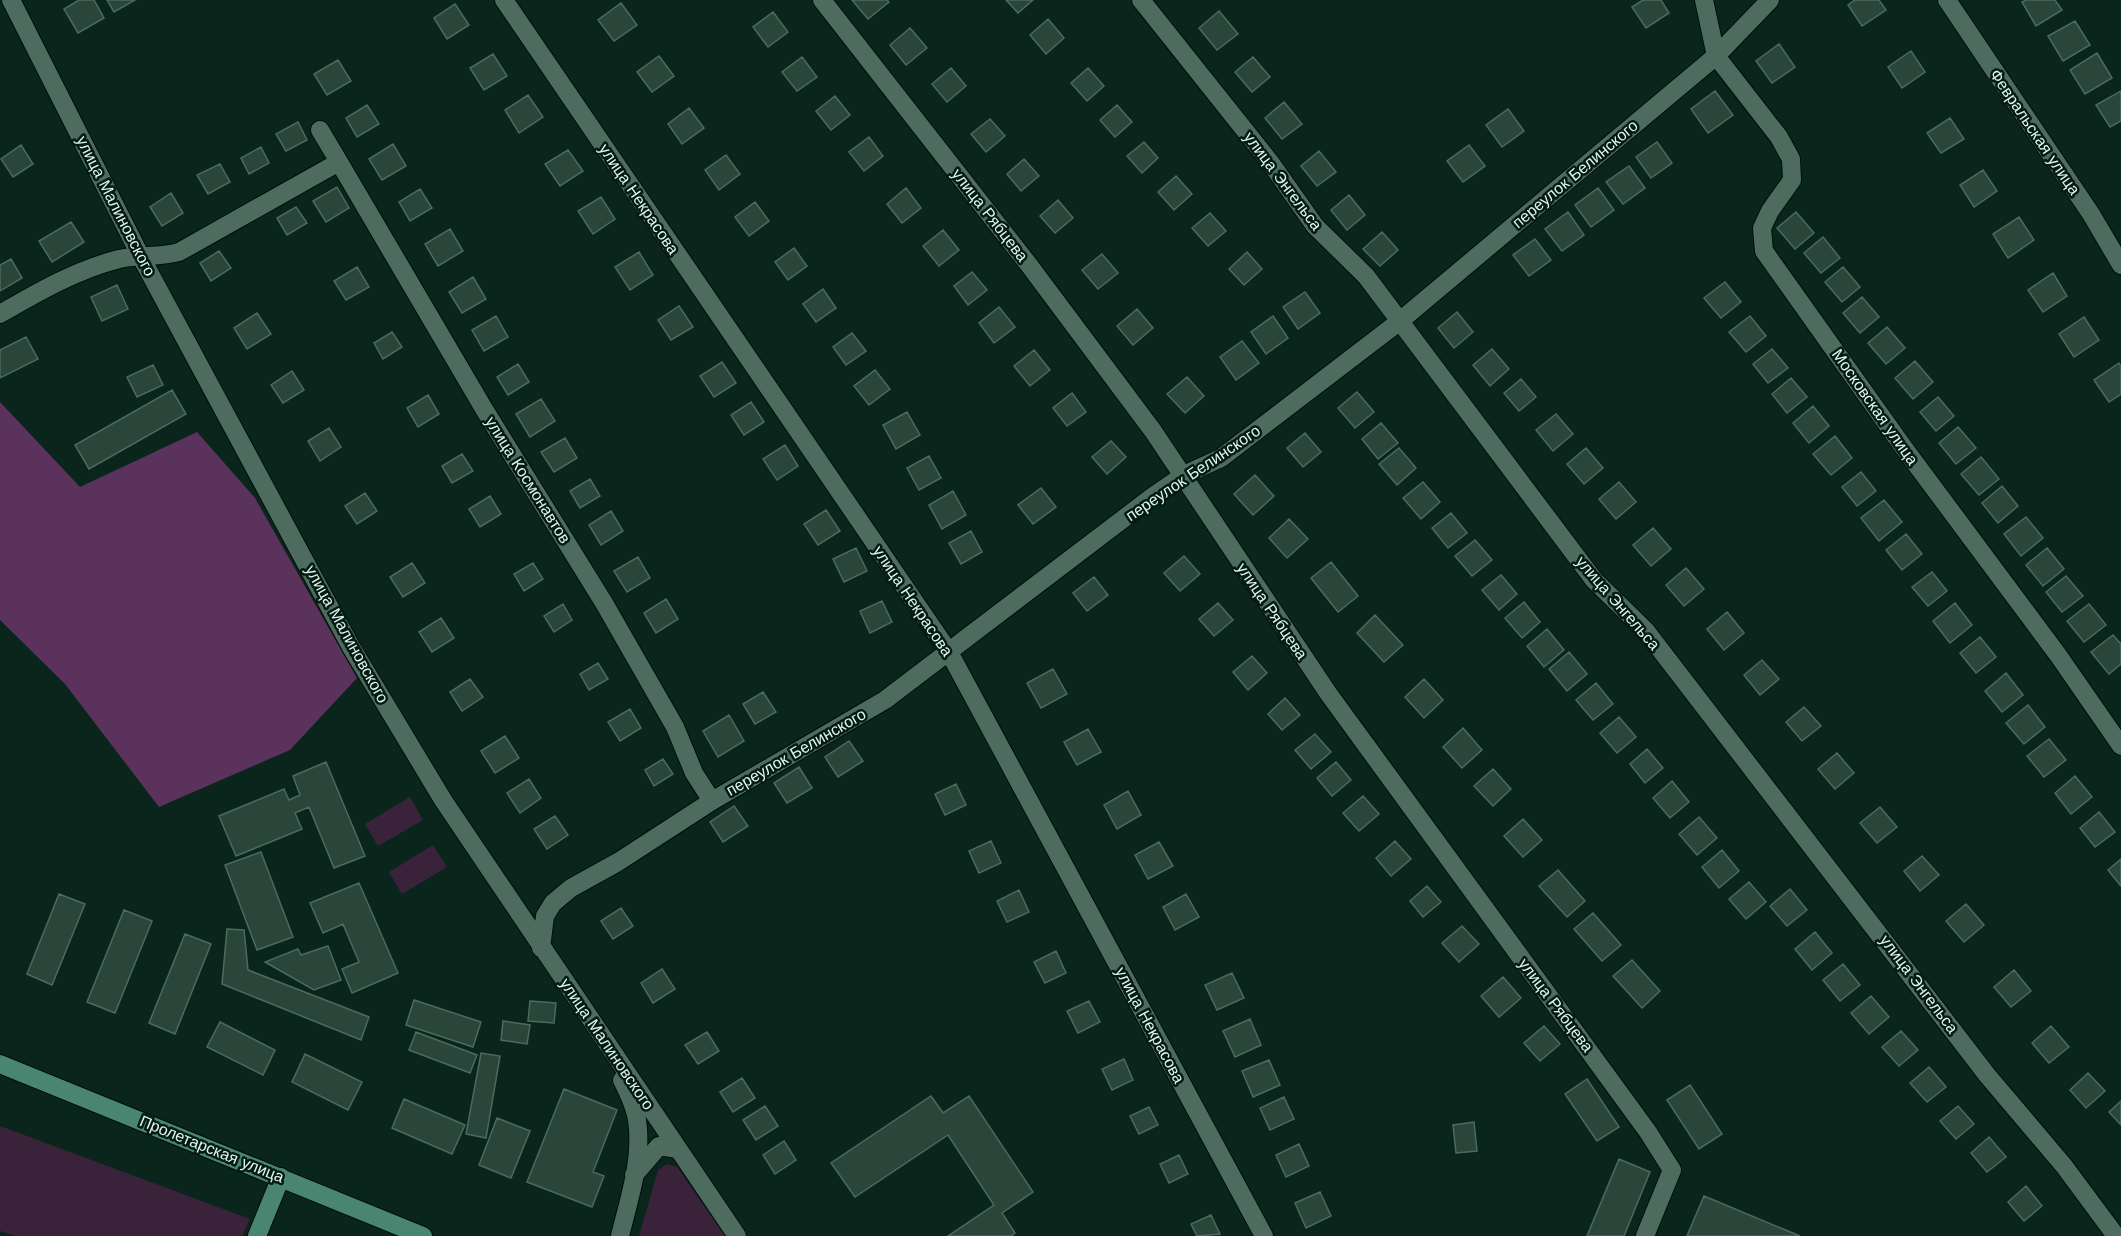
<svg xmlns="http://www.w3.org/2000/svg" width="2121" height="1236" font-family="'Work Sans',sans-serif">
	<rect width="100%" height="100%" fill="#0a261c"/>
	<path fill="#3b223b" d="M410,797L423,820L378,846L365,824Z
		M433,845L447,867L402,894L389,872Z
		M0,1126L250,1219L242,1236H15L1,1231L0,1233Z
		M667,1164L677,1167L725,1236H639L658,1170Z"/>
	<path fill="#5b325b" d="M0,402L80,487L197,432L255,498L357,678L290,750L159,807L65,684L0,620Z"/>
	<path fill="#2a453a" stroke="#4d6a5e" stroke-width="1.5" d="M79,0H94L104,18L78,33L64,9Z
		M107,0H135L114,12Z
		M852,0H887L889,2L868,19Z
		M1006,0H1033L1018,13Z
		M1643,0H1661L1669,13L1646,28L1632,7Z
		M1855,0H1879L1886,10L1862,26L1848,5Z
		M2026,0H2055L2062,10L2036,26L2022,2Z
		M621,3L637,25L614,41L598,20Z
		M455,4L469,25L447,39L434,18Z
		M1219,11L1238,34L1217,50L1199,28Z
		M773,12L788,32L768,47L753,27Z
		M1048,19L1064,38L1046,54L1030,35Z
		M2075,21L2090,45L2063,61L2048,36Z
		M910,28L927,48L906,65L890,45Z
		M1779,44L1795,67L1772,83L1756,61Z
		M1911,51L1925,72L1902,88L1888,67Z
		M2097,53L2112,78L2085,94L2070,70Z
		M493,54L507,76L484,90L470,68Z
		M659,56L674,76L652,92L637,72Z
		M802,57L817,77L797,91L782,72Z
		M1253,57L1270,77L1252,92L1235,72Z
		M338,60L351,81L327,95L314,74Z
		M951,68L966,86L947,102L932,84Z
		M1088,68L1104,86L1087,101L1071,83Z
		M1715,91L1733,115L1708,133L1691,109Z
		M2121,91V121L2110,127L2096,105Z
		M528,95L543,117L519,133L505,110Z
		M835,96L850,115L831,130L816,111Z
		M1284,102L1302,124L1282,139L1265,118Z
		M367,105L379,124L357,137L346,118Z
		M1117,105L1132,122L1115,137L1100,120Z
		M689,108L704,128L682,144L668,124Z
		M1508,109L1524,131L1502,147L1486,125Z
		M1950,118L1964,139L1941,153L1927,133Z
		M990,119L1005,136L986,152L971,134Z
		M298,122L307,140L286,151L276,134Z
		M869,137L883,156L864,171L849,152Z
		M1144,142L1158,158L1142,173L1127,156Z
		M1657,142L1672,163L1651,178L1636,157Z
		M393,144L406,166L382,180L369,159Z
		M21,145L33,164L13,177L1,159Z
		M1469,145L1485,166L1463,182L1447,161Z
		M261,147L269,163L249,174L241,158Z
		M568,150L583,171L560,186L545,164Z
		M1319,151L1336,172L1317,186L1301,166Z
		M726,155L740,174L719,190L705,170Z
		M1024,159L1039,176L1021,191L1007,174Z
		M220,164L230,182L208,194L197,175Z
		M1629,166L1645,188L1623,204L1606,182Z
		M1983,170L1997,191L1974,207L1960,185Z
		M1176,176L1192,194L1174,210L1158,192Z
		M337,187L349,208L326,222L313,201Z
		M906,188L921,208L902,223L887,204Z
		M1598,188L1614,210L1591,227L1575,205Z
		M420,189L432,208L410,221L399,202Z
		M171,193L183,213L162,226L150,207Z
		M1349,195L1365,215L1347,230L1331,210Z
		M601,197L615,219L593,234L578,211Z
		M1058,200L1073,218L1055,233L1040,216Z
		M755,202L769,221L749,236L735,217Z
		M296,207L307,223L287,235L277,218Z
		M1568,212L1584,235L1562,251L1545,229Z
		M1796,212L1814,233L1795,249L1777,228Z
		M1210,213L1226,231L1208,246L1192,228Z
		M2019,217L2034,240L2008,258L1993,234Z
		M71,222L84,242L52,262L39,241Z
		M450,229L463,251L438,266L425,244Z
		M943,230L959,250L939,266L923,246Z
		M1382,232L1398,250L1380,266L1363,249Z
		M1823,237L1840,258L1821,273L1804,253Z
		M1535,239L1551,260L1529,276L1513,255Z
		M794,248L807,266L788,280L775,262Z
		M219,251L231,268L211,281L200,263Z
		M639,252L653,275L630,290L615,267Z
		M1247,252L1262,269L1244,285L1229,269Z
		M1102,254L1118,273L1098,289L1082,270Z
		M11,259L22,278L0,291V265Z
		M357,267L369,287L346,300L334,281Z
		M1843,267L1860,287L1842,302L1825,282Z
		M972,272L987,290L968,305L954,286Z
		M2053,273L2067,296L2043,312L2028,290Z
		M473,277L486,299L462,313L449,292Z
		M1725,282L1741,302L1721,318L1704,298Z
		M117,285L128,309L102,321L91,297Z
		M823,289L836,308L816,322L803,304Z
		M1305,292L1320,313L1298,329L1283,307Z
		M1862,297L1879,317L1860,333L1843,313Z
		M679,306L693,327L671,340L658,320Z
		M999,307L1015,327L994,343L979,323Z
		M1137,309L1153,328L1133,345L1117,326Z
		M1457,312L1473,332L1454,348L1438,328Z
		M257,313L271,334L247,349L234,328Z
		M496,316L508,337L484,351L472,330Z
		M1273,316L1288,338L1266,354L1251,332Z
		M1750,316L1766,336L1746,352L1729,332Z
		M2084,317L2099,340L2074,357L2059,334Z
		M1887,327L1905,348L1886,364L1868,343Z
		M392,332L402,347L383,359L374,343Z
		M852,333L866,351L846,365L833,347Z
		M26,337L38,359L0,378V350Z
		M1242,341L1259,363L1236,380L1220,357Z
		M1492,349L1509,369L1490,386L1473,365Z
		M1772,349L1788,368L1768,383L1753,364Z
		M1034,350L1050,370L1030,386L1014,366Z
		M1915,361L1933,382L1913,399L1895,378Z
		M722,362L736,383L714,397L700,376Z
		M2119,363L2121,367V394L2109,402L2094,380Z
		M518,364L529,382L508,395L497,377Z
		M153,365L163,385L137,397L127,377Z
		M875,370L890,389L869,405L854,386Z
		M292,371L304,390L283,403L271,385Z
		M1187,377L1204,396L1185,413L1167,394Z
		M1791,378L1807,397L1787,413L1772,394Z
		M1521,379L1536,397L1519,411L1504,393Z
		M172,390L186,414L89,469L75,445Z
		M1357,392L1374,412L1355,428L1338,408Z
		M1072,393L1086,412L1067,426L1053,408Z
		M428,395L439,414L418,427L407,408Z
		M1938,397L1954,416L1936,431L1920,412Z
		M541,399L555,421L530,437L516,414Z
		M751,402L764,422L744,435L731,415Z
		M1813,406L1829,426L1809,443L1793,423Z
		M907,412L920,435L896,449L883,425Z
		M1556,414L1573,434L1553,451L1536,430Z
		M1381,423L1398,443L1378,459L1362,439Z
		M1958,427L1976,448L1956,464L1939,443Z
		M329,428L341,447L320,461L308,441Z
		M1305,433L1321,452L1303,467L1287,448Z
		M1835,436L1852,458L1831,475L1813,454Z
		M565,438L577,458L554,472L541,452Z
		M1111,441L1126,457L1107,474L1092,457Z
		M785,445L798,466L777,480L763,459Z
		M1399,448L1416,468L1397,485L1379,464Z
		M1586,448L1603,468L1584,484L1567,464Z
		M462,454L473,471L452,483L442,466Z
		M929,456L941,478L919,490L907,468Z
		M1981,457L1999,479L1979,495L1961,474Z
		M1861,472L1876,491L1857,506L1842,487Z
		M1255,475L1274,496L1253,515L1234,494Z
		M590,479L600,496L580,508L570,491Z
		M1423,482L1440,502L1421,519L1403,498Z
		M1619,482L1636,502L1616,519L1599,499Z
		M2002,486L2018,506L1998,523L1982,503Z
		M1041,488L1056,507L1033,524L1018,505Z
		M953,491L966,515L942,529L929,505Z
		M365,493L377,511L357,524L345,506Z
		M490,496L501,514L480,527L469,509Z
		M1884,500L1902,522L1879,541L1861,518Z
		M826,510L840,531L818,545L804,524Z
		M611,511L623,531L601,545L589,525Z
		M1451,513L1467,533L1448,548L1432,528Z
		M2026,517L2043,538L2021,556L2004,534Z
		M1289,519L1308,539L1287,558L1269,538Z
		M1653,528L1671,549L1651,566L1633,545Z
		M971,531L982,552L961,564L949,543Z
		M1906,534L1922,554L1902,570L1886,550Z
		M1475,540L1492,560L1472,576L1455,556Z
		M856,548L867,571L844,582L833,559Z
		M2047,548L2064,569L2043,586L2026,565Z
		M1184,556L1200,574L1180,591L1164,573Z
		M638,557L650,578L627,592L614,571Z
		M1331,562L1358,596L1338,612L1311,578Z
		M412,563L425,583L403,597L390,577Z
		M533,563L543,579L524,591L514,574Z
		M1686,568L1704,589L1684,606L1666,585Z
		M1932,572L1947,591L1928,606L1912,587Z
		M1501,575L1517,594L1499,610L1482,590Z
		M2066,576L2083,596L2062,612L2046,592Z
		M1094,577L1108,595L1087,611L1073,593Z
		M666,599L678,619L656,633L644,613Z
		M882,601L892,622L870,633L860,611Z
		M1524,602L1540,622L1522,638L1505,618Z
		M1218,603L1233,620L1214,636L1199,619Z
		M1955,603L1972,625L1950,643L1933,621Z
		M563,604L572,620L554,632L544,616Z
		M2089,604L2106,625L2084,642L2067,621Z
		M1727,612L1744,633L1724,650L1707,629Z
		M1375,615L1403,645L1384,662L1357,633Z
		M441,618L454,638L432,652L419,632Z
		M1547,629L1564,650L1544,667L1527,646Z
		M2113,635L2121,644V664L2109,674L2091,652Z
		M1980,637L1996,657L1976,673L1960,653Z
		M1569,652L1587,674L1567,691L1549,669Z
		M1252,656L1267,673L1248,690L1233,672Z
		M1762,660L1779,679L1760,695L1744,675Z
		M598,663L608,679L589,690L580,674Z
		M1053,669L1067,694L1041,708L1027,683Z
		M2006,673L2023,695L2002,712L1985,691Z
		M470,679L483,697L462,711L450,692Z
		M1424,679L1443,700L1424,718L1405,697Z
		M1596,683L1613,704L1593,720L1576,700Z
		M763,692L776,712L755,724L743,704Z
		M1285,698L1300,715L1282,730L1268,714Z
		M2028,705L2045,727L2024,744L2006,723Z
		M1804,707L1821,726L1802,741L1786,722Z
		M630,709L641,728L620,741L608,722Z
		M729,715L744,741L718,757L703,731Z
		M1619,717L1636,737L1617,753L1600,733Z
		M1463,728L1482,750L1462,768L1443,747Z
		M1088,729L1101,752L1077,765L1064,742Z
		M1315,734L1331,752L1311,769L1295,750Z
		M505,736L519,758L495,773L481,751Z
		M2049,739L2066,760L2044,777L2027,756Z
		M849,741L863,761L838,777L825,757Z
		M1647,749L1663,768L1645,783L1630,764Z
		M1837,753L1854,773L1835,789L1818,769Z
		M663,759L673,774L654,786L645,770Z
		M326,762L365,856L334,868L309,807L295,813L302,829L236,856L219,816L284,789L289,800L300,795L293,776Z
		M1336,762L1351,780L1332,796L1317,778Z
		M799,767L812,788L787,803L774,783Z
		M1493,769L1511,789L1493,806L1474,786Z
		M2075,776L2092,797L2071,814L2055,793Z
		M529,779L541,798L520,813L507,793Z
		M1672,781L1689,802L1670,818L1653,798Z
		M956,784L966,805L945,815L935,794Z
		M1128,791L1141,815L1117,829L1104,805Z
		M1363,796L1379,814L1359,831L1343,813Z
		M734,806L748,826L723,842L710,822Z
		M1880,807L1897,827L1877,843L1860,823Z
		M2099,812L2115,832L2095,847L2080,828Z
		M555,816L568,835L547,849L534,829Z
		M1699,817L1717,838L1697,855L1679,834Z
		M1523,819L1542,840L1523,857L1504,836Z
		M991,841L1001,863L979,873L969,851Z
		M1395,841L1411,859L1391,876L1376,858Z
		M1159,842L1173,866L1148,879L1135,855Z
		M1722,850L1739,871L1719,888L1702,867Z
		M261,852L293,937L257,950L225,865Z
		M1922,856L1939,875L1920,891L1904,871Z
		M2121,859V886L2108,870Z
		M1558,870L1585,901L1567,917L1539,886Z
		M1749,882L1766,902L1746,919L1729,899Z
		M359,883L398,973L352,993L342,969L359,962L343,924L323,933L310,903Z
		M1427,886L1441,902L1423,917L1410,901Z
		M1790,889L1807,910L1787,926L1770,906Z
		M1019,890L1029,912L1007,922L997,901Z
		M59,894L85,904L52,985L27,974Z
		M1186,894L1199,917L1175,930L1163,907Z
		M1966,904L1984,925L1964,942L1946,921Z
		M621,908L633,926L613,939L601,921Z
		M124,910L152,921L115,1013L87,1002Z
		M1593,913L1621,945L1602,961L1574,929Z
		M1462,926L1479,944L1459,962L1442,943Z
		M227,929L244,930L248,970L369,1017L361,1040L222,984Z
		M1815,932L1832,953L1812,970L1795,949Z
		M185,934L211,944L175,1034L149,1023Z
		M328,946L341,980L314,990L265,962L298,949L301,955Z
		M1056,951L1066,973L1045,983L1034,962Z
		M1632,960L1660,991L1642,1008L1613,976Z
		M1843,964L1860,985L1840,1001L1823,980Z
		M662,969L675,989L653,1003L641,983Z
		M2014,970L2031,991L2011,1007L1994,987Z
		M1232,973L1244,998L1217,1010L1205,985Z
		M1503,977L1521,998L1499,1017L1481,996Z
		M1871,996L1889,1017L1869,1034L1851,1013Z
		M414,1000L481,1022L473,1047L406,1025Z
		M530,1001L556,1003L554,1023L528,1021Z
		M1089,1001L1100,1022L1078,1033L1067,1011Z
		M1250,1019L1261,1045L1235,1057L1223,1031Z
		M503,1021L530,1025L527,1044L501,1040Z
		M220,1022L275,1050L263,1075L207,1047Z
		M1544,1026L1560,1044L1540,1061L1524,1043Z
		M2051,1026L2069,1047L2049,1063L2032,1043Z
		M1901,1031L1918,1050L1899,1066L1882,1047Z
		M416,1032L477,1055L470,1073L409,1050Z
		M707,1032L719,1051L698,1064L685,1045Z
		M481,1053L500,1056L486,1138L466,1134Z
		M305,1054L362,1082L348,1110L292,1082Z
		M1124,1059L1133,1080L1112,1090L1102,1069Z
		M1269,1060L1280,1085L1253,1097L1242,1071Z
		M1929,1067L1946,1087L1927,1102L1910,1083Z
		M2088,1073L2105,1091L2086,1108L2070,1090Z
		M742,1078L755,1098L733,1112L720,1092Z
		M1587,1079L1619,1127L1597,1141L1565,1094Z
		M1690,1085L1722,1134L1699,1149L1667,1100Z
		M564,1089L617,1110L593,1172L604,1176L592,1207L527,1182Z
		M931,1096L943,1113L969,1096L1033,1192L1002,1213L1015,1233L1011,1236H948L994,1205L948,1135L855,1197L831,1163Z
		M1284,1097L1294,1119L1270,1130L1260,1108Z
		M404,1099L465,1125L452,1154L392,1128Z
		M2121,1101V1125L2109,1112Z
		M765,1106L778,1126L756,1140L743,1120Z
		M1958,1106L1974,1124L1956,1139L1940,1121Z
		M1149,1107L1158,1125L1139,1134L1130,1116Z
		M497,1118L530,1131L511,1178L479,1165Z
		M1474,1122L1477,1151L1456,1153L1453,1125Z
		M1989,1137L2006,1157L1987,1172L1971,1153Z
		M784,1141L796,1160L775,1174L763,1155Z
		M1299,1144L1309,1166L1286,1177L1276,1155Z
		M1179,1155L1188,1174L1169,1183L1160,1164Z
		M1619,1159L1650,1172L1624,1236H1587Z
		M2026,1186L2042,1206L2024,1221L2008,1202Z
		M1320,1192L1331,1216L1306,1228L1295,1203Z
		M1704,1196L1783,1229L1800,1236H1687Z
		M1211,1215L1220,1234L1197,1236L1191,1224Z"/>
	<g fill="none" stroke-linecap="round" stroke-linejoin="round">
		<defs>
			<path id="street" d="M11,0L141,257L351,647L443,800L737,1236
				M504,0L949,652L1264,1236
				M822,0L1029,265L1153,431L1328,693L1648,1132L1672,1170L1645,1236
				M1141,0L1270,162L1315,226L1366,276L1594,580L1646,631L1987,1075L2064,1166L2116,1236
				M1704,0L1716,56L1779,137L1791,159L1792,180L1770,211L1762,228L1764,251L1904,448L2058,655L2121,746
				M1947,0L2091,214L2121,265
				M339,162L484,409L604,603L675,727L694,773L712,801
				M0,314C38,292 76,270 119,259C139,254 159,258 179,252L339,162L320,130
				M541,948L545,916L553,903L571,888L618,862L712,801L885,700L1152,497L1184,475L1221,458L1400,321L1716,56L1770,0
				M634,1175L659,1146L678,1149
				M620,1236C629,1199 643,1158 637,1120C635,1106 628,1092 622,1080"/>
			<path id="secondary" d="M0,1064L423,1236
				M257,1236L281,1177"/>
		</defs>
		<use href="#street" stroke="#000f07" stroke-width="20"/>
		<use href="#secondary" stroke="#000f07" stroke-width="20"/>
		<use href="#street" stroke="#4e6b5f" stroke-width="18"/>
		<use href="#secondary" stroke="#498570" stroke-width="18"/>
	</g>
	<g text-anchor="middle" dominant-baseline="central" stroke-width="5" stroke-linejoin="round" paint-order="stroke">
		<g font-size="16" fill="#e4f4ed" stroke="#021c13">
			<text transform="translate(2035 132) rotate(56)">Февральская улица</text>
			<text transform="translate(1575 174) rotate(-40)">переулок Белинского</text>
			<text transform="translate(1283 181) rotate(53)">улица Энгельса</text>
			<text transform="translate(639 199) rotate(56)">улица Некрасова</text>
			<text transform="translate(116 206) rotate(63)">улица Малиновского</text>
			<text transform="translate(990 215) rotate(52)">улица Рябцева</text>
			<text transform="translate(1875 407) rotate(55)">Московская улица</text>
			<text transform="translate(1193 473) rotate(-34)">переулок Белинского</text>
			<text transform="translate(528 480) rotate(58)">улица Космонавтов</text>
			<text transform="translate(913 601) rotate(56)">улица Некрасова</text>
			<text transform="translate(1618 603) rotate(49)">улица Энгельса</text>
			<text transform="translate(1272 611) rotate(56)">улица Рябцева</text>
			<text transform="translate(347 634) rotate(61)">улица Малиновского</text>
			<text transform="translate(796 752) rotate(-30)">переулок Белинского</text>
			<text transform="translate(1919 984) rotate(53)">улица Энгельса</text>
			<text transform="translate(1556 1005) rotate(53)">улица Рябцева</text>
			<text transform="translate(1150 1025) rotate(62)">улица Некрасова</text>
			<text transform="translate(607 1044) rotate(56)">улица Малиновского</text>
			<text transform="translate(212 1149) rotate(22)">Пролетарская улица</text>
		</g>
	</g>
</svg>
